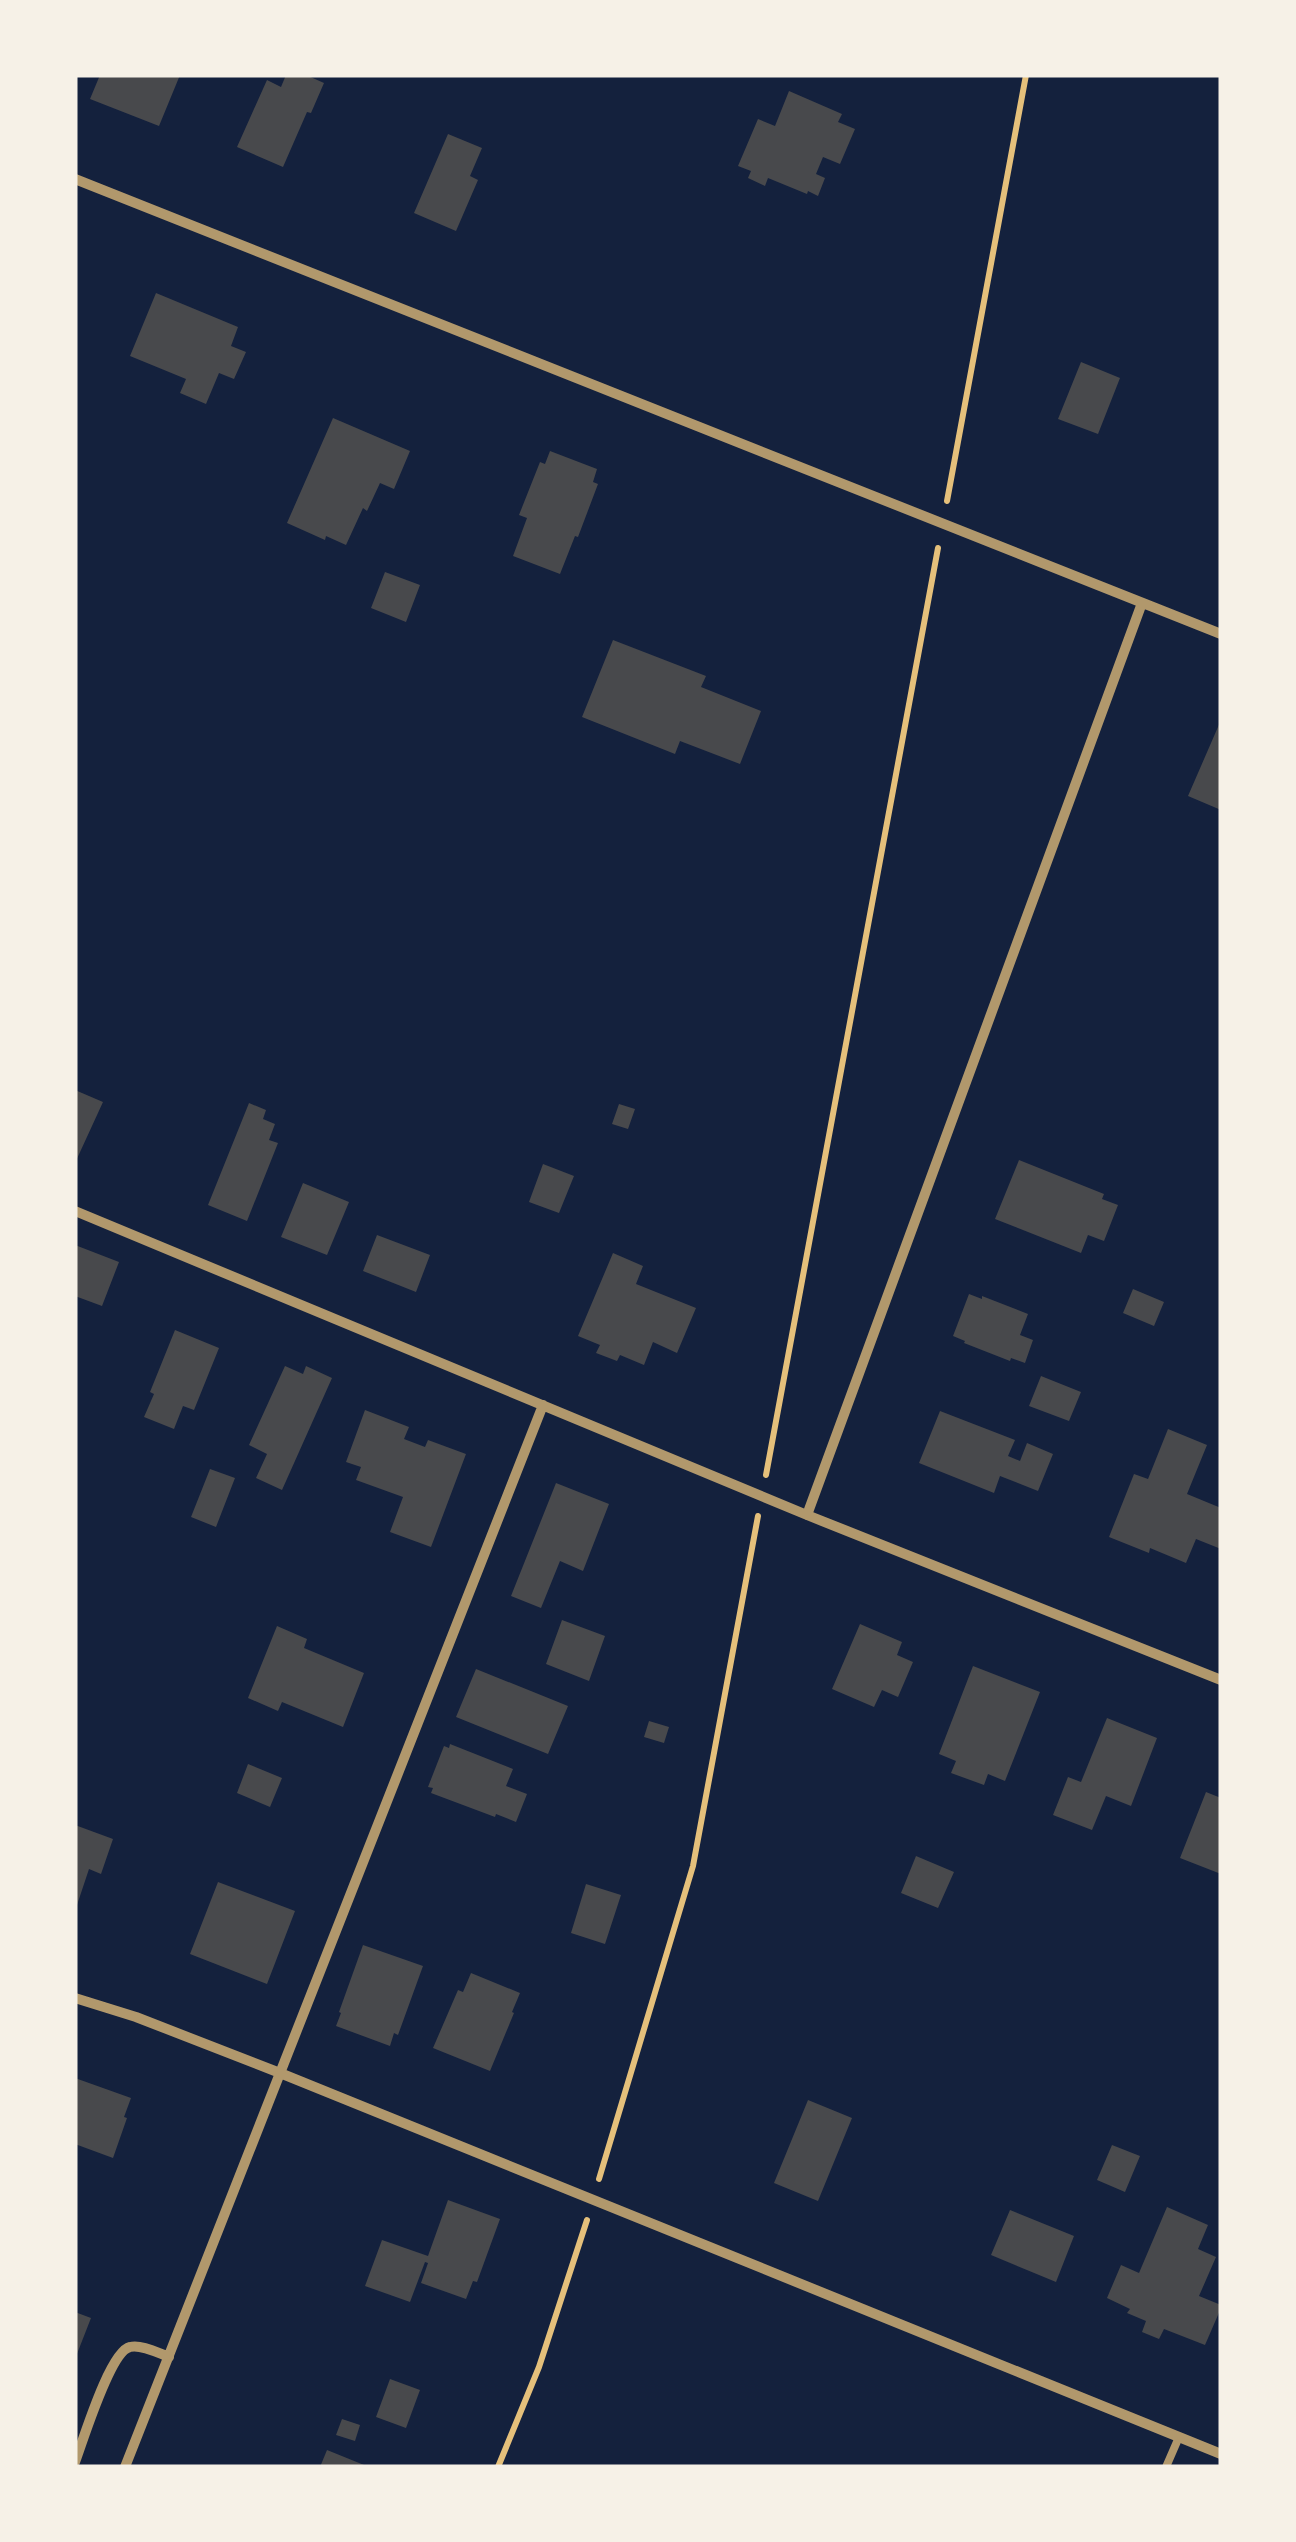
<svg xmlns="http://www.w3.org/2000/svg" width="1296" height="2542" font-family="Roboto,sans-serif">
	<rect width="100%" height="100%" fill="#14213d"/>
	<path fill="#48494c" d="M100,75H180L159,126L90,99Z
		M286,75H306L324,83L311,113L307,112L283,167L237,147L267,80L281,87Z
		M789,91L842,114L838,122L855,129L840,164L823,157L816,174L825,178L818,196L808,191L807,194L768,178L765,186L748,178L751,171L738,166L758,119L775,126Z
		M448,134L482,148L470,176L478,180L456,231L414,213Z
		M156,293L238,327L231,346L246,352L234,379L219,373L206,404L180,393L186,379L130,356Z
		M1081,362L1120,378L1098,434L1058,419Z
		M333,418L410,451L394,489L380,483L367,511L363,508L346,545L326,536L325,540L287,523Z
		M550,451L597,469L593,482L598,484L578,537L575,536L560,574L513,556L527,518L519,515L540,462L545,464Z
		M385,572L420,585L406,622L371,608Z
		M613,640L706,676L701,687L761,711L740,764L680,741L675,754L582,717Z
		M1221,720V810L1188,796Z
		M75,1090L103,1102L75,1163Z
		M249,1103L266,1110L263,1119L275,1124L269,1140L278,1143L247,1221L208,1205Z
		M619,1104L635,1109L628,1129L612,1124Z
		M1019,1160L1104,1194L1102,1199L1118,1205L1104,1241L1088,1235L1081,1253L995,1219Z
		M543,1164L574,1176L559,1213L529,1202Z
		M303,1183L349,1202L327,1255L281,1237Z
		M377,1235L430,1255L416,1292L363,1271Z
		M75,1245L119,1262L102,1306L75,1296Z
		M613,1253L643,1266L636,1284L696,1308L677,1353L653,1342L644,1365L620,1355L617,1361L596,1353L600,1345L578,1336Z
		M1133,1289L1164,1302L1154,1326L1123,1313Z
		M969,1294L982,1299V1296L1028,1314L1020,1335L1033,1340L1025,1363L1011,1358L1010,1361L964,1343L965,1341L953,1336Z
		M175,1330L219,1348L194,1410L183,1406L174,1429L144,1417L154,1394L150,1392Z
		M285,1366L303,1374L306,1366L332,1378L282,1490L256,1478L267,1454L249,1445Z
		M1041,1376L1081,1392L1069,1421L1029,1406Z
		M365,1410L409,1427L404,1439L425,1447L428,1440L466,1454L431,1547L390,1532L403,1497L356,1480L361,1467L346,1462Z
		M940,1411L1015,1440L1008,1456L1020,1461L1027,1443L1053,1454L1038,1491L1000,1476L994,1493L919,1463Z
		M1168,1429L1207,1445L1187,1494L1221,1508V1549L1196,1539L1186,1563L1150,1548L1149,1553L1109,1537L1134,1474L1148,1479Z
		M210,1469L235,1478L216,1527L191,1517Z
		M556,1483L609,1504L583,1571L560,1561L541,1608L511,1596Z
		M562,1620L605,1636L589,1681L546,1664Z
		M860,1624L902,1642L897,1655L913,1662L898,1697L882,1690L874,1707L832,1689Z
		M277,1626L307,1639L304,1648L364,1673L343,1727L282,1702L278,1711L248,1698Z
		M973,1666L1040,1692L1005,1781L988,1774L984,1785L951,1773L956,1761L939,1754Z
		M476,1669L568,1706L548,1754L456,1717Z
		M1107,1718L1157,1738L1131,1806L1106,1796L1092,1830L1053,1815L1068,1777L1081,1782Z
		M649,1721L669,1727L664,1743L644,1737Z
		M450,1744L513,1769L506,1786L527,1794L516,1822L496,1814L495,1817L431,1793L433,1788L428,1787L444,1746L449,1748Z
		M248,1764L282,1778L270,1807L237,1793Z
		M1206,1792L1221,1798V1874L1180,1858Z
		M75,1825L113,1839L101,1874L89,1869L76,1908Z
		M916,1856L954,1872L938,1908L901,1893Z
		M218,1882L295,1911L267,1984L190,1954Z
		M586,1884L621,1895L605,1944L571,1933Z
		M363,1945L423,1966L398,2035L394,2033L390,2046L336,2026L341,2013L339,2012Z
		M471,1973L520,1993L512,2012L514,2013L490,2071L433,2048L458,1990L463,1992Z
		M75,2078L131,2098L124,2117L127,2118L113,2158L75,2144Z
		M808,2100L852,2118L818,2201L774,2183Z
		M1112,2145L1140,2156L1125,2192L1097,2180Z
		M448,2200L500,2219L477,2282L473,2281L466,2299L421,2283L428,2263L425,2262L410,2302L365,2286L382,2240L428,2256Z
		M1167,2207L1208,2225L1198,2249L1216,2257L1199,2296L1221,2305V2308L1205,2345L1164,2329L1159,2339L1142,2332L1146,2321L1127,2313L1130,2309L1107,2298L1121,2265L1139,2273Z
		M1010,2210L1074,2236L1056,2282L991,2255Z
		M75,2312L91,2318L75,2359Z
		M390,2379L420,2390L406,2428L376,2417Z
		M342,2419L360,2425L355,2441L336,2435Z
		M327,2450L369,2467H320Z"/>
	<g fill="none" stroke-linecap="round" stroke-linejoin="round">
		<path stroke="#e5c07b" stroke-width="6" d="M947,501L1026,75
			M766,1475L938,548
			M599,2179L693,1866L758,1516
			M498,2467L539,2367L587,2220"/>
		<path stroke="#b1986c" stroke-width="8" d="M1166,2467L1179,2437"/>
		<path stroke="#b1986c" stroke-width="10" d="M75,179L1221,634
			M75,1211L807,1515L1221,1680
			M807,1515L1142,603
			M75,1998L136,2017L280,2073L1221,2454
			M75,2462C83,2441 110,2351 130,2347C141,2344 158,2353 169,2357
			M125,2467L543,1405"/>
	</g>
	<rect width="1296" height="2542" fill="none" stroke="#f6f1e7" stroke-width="155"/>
</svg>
